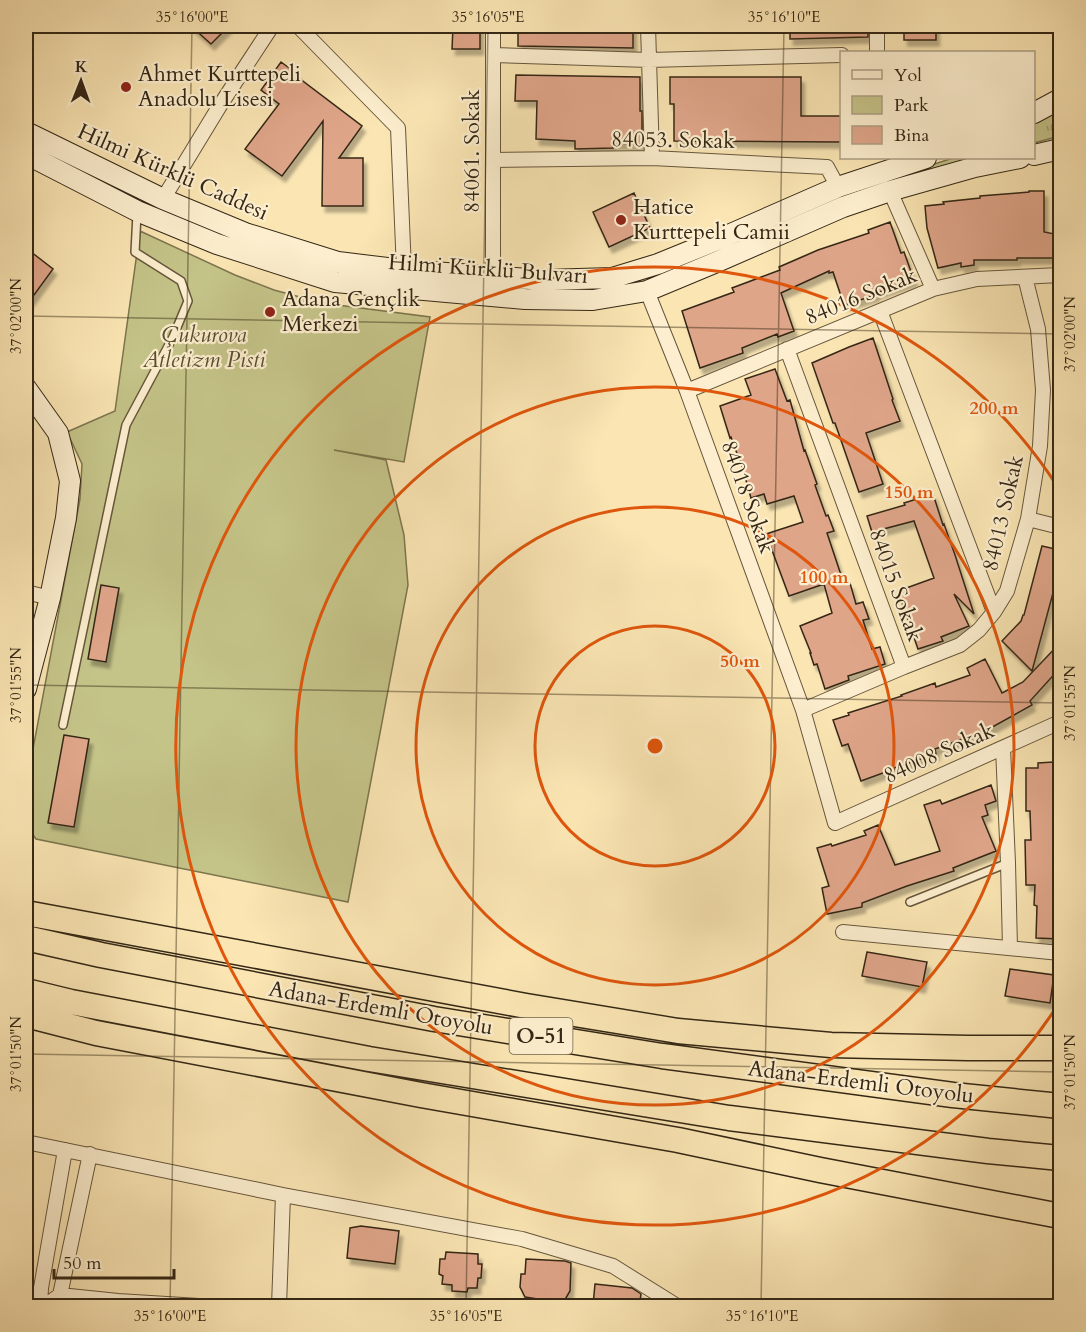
<svg xmlns="http://www.w3.org/2000/svg" width="1086" height="1332" font-family="Cardo,serif">
	<defs>
		<pattern id="grass-tufts" width="24" height="20" patternUnits="userSpaceOnUse" patternTransform="scale(1.5)"><rect width="24" height="20" fill="#c4c388"/><path d="M3 7l-1-3M5 7V3M7 7l1-3M15 17l-1-3M17 17v-4M19 17l1-3" fill="none" stroke="#a09e6e"/></pattern>
		<filter id="shadow"><feDropShadow dx="3.5" dy="6" stdDeviation="1.5" flood-color="#0004"/></filter>
	</defs>
	<rect width="100%" height="100%" fill="#fae5b3"/>
	<filter id="stains"><feTurbulence type="fractalNoise" baseFrequency=".00333" numOctaves="4"/><feColorMatrix values="0 0 0 0 .2 0 0 0 0 .09 0 0 0 0 .02 0 0 0 .5 -.17"/></filter>
	<radialGradient id="worn" r=".72"><stop offset=".6" stop-color="#630" stop-opacity="0"/><stop offset="1" stop-color="#630" stop-opacity=".3"/></radialGradient>
	<path fill="url(#grass-tufts)" stroke="#7c754e" stroke-width="1.5" d="M1060,110V136L1034,143V124Z
		M26,139L260,246L611,286L638,281L845,193L953,158H976L639,284L577,294L343,275L211,233L161,212L26,143Z"/>
	<path fill="#c4c388" stroke="#7c754e" stroke-width="1.5" d="M140,231L235,275L274,290L322,303L430,317L404,462L334,450L386,460L404,535L408,585L348,902L36,839L26,825V786L80,499L82,464L67,432L115,411Z"/>
	<path fill="#dfa589" stroke="#342715" stroke-width="1.5" filter="url(#shadow)" d="M191,26H229L211,44Z
		M518,26H633V48L518,46Z
		M790,26H868V37L790,39Z
		M904,26H936V40H904Z
		M453,27H480V49H452Z
		M281,62L296,73L295,75L362,126L339,158H363V206H322L323,121L282,176L245,149L279,104L261,90Z
		M516,75L640,77V111H642V144L612,143L613,148L575,149V141L536,139L537,101H515Z
		M670,77H801V116H842V142L674,141V104H670Z
		M1029,191H1044V232L1060,235V258H1017V260H974V265L961,267V263L938,268L927,228L925,206L944,204L943,202L980,198V196L1029,192Z
		M634,193L650,228L609,247L593,212Z
		M890,222L901,253L904,252L914,280L876,293V295L844,305L833,272L829,273V271L781,293L794,331L778,337L777,334L742,348L743,353L700,368L682,311L734,292L732,288L780,270L779,267L818,250L869,233L868,230Z
		M26,248L53,269L26,306Z
		M873,338L893,399L892,400L900,421L866,433L883,484L859,492L835,423H833L812,363L849,347Z
		M775,369L787,401L790,400L804,451L805,450L817,484L815,485L826,516L828,515L834,531L827,533L844,584L850,583L856,604L863,602L869,619L863,620L872,649L880,647L885,664L848,676L849,680L825,689L817,664L814,665L810,653H811L800,626L832,613L824,584L789,596L766,534L803,522L794,496L767,504L764,494L751,498L740,459H739L731,437L730,438L720,406L751,395L745,379Z
		M933,494L943,525L944,524L955,555L974,614L954,594L969,626L941,637L943,641L918,649L898,591L934,578L914,521L872,532L867,516L905,505L904,503Z
		M1042,546L1060,550V567L1032,671L1002,641L1021,621L1023,615H1024Z
		M101,585L119,588L106,662L88,659Z
		M1060,643V668L1030,701L1032,705L987,730L935,749L936,754L894,768V769L861,781L848,744L842,746L833,720L849,715L848,713L902,696L901,695L935,683L936,687L970,675L967,668L985,659L1002,693L1023,682Z
		M64,735L89,739L74,827L48,823Z
		M1053,762L1057,870H1060L1058,914H1060V939L1036,938L1037,906L1034,905L1035,885H1026L1025,840H1031L1030,811H1026V768H1038V763Z
		M991,785L996,801L985,805L988,815L982,817L996,851L953,868L954,871L907,886L862,903V907L827,914L822,888L829,886L817,848L831,844L832,846L866,835L864,831L878,825L895,865L940,851L924,805L940,800L942,804Z
		M867,952L927,962L922,987L862,976Z
		M1010,969L1054,975L1050,1003L1005,996Z
		M361,1226L399,1231L395,1264L347,1258L350,1228Z
		M446,1252L478,1254V1264H482L481,1278H478L477,1288H468L467,1292L452,1291V1285L442,1284L443,1276L439,1274L440,1259H445Z
		M526,1259L565,1261L571,1263L570,1291L563,1303L525,1297L520,1287L521,1274H525Z
		M595,1284L632,1288L641,1294L639,1306L593,1305Z"/>
	<g fill="none" stroke-linecap="round" stroke-linejoin="round">
		<defs>
			<path id="lane" d="M63,725L126,425L173,337L188,301L181,281L135,252L137,214
				M910,902L1008,863"/>
			<path id="street" d="M298,26L398,128L404,270
				M493,26V277
				M648,26L652,158
				M877,26V52
				M493,55L649,60L842,55
				M494,160L652,158L827,167L838,187
				M890,191L933,289
				M163,199L219,107L272,26
				M647,291L687,391L803,710L835,823L1060,722
				M880,311L994,612
				M787,349L904,667
				M687,391L933,289L977,279L1060,275
				M1028,519L1060,527
				M26,592L50,598
				M803,710L904,667L960,645L979,630L994,612L1007,591L1028,519L1040,446L1043,390L1038,329L1025,277
				M1003,748L1008,863L1010,948
				M843,932L1060,953
				M26,1142L283,1195L522,1239L613,1266L677,1306
				M40,1306L41,1288L65,1150
				M45,1306L60,1295L118,1301L199,1306
				M60,1306V1295L90,1154
				M279,1306L283,1195"/>
			<path id="secondary" d="M1034,113L1060,99
				M26,132L163,199L245,233L338,262L404,270L544,280L612,278L658,264L717,240L838,187L926,158
				M26,154L137,211L217,244L335,282L525,299L593,300L647,291L719,261L843,207L890,191L975,167L1020,158
				M1034,155L1060,149
				M26,388L58,433L70,481L66,518L50,598L26,689"/>
			<path id="highway" d="M26,913L526,1006L678,1031L831,1045L968,1048H1060
				M26,938L101,955L434,1019L662,1056L953,1095L1060,1106
				M26,991L71,1002L369,1059L729,1118L988,1151L1060,1158
				M26,1015L96,1033L421,1095L678,1140L820,1170L1060,1216"/>
		</defs>
		<use href="#lane" stroke="#66563c" stroke-width="10"/>
		<use href="#street" stroke="#66563c" stroke-width="16"/>
		<use href="#secondary" stroke="#342715" stroke-width="22"/>
		<use href="#highway" stroke="#342715" stroke-width="27"/>
		<use href="#lane" stroke="#fceece" stroke-width="7"/>
		<use href="#street" stroke="#fceece" stroke-width="14"/>
		<use href="#secondary" stroke="#fceece" stroke-width="20"/>
		<use href="#highway" stroke="#fae5b3" stroke-width="24"/>
	</g>
	<path fill="none" stroke="#342715" stroke-width="1.5" stroke-opacity="0.45" d="M26,316L1060,334M26,685L1060,703M26,1054L1060,1072M170,1306L192,26M466,1306L488,26M761,1306L784,26M1057,1306L1060,1124"/>
	<g fill="none" stroke="#df560c" stroke-width="3">
		<circle cx="655" cy="746" r="120"/>
		<circle cx="655" cy="746" r="239"/>
		<circle cx="655" cy="746" r="359"/>
		<path d="M1059 1003A479 479 0 1 1 1059 489"/>
	</g>
	<g fill="#8f2418" stroke="#fceece" stroke-width="2">
		<circle cx="126" cy="87" r="6"/>
		<circle cx="621" cy="220" r="6"/>
		<circle cx="270" cy="312" r="6"/>
	</g>
	<g text-anchor="middle" dominant-baseline="central" stroke-width="4.5" stroke-linejoin="round" paint-order="stroke">
		<rect fill="#fceece" stroke="#70634c" stroke-width="1.5" x="509.5" y="1018" width="63" height="36" rx="4.5"/>
		<g font-size="21" font-weight="bold" fill="#342715">
			<text x="541" y="1036">O-51</text>
		</g>
		<g font-size="22" fill="#342715" stroke="#fceece" text-anchor="start">
			<text x="138" y="74">Ahmet Kurttepeli<tspan x="138" dy="25">Anadolu Lisesi</tspan></text>
			<text x="633" y="207">Hatice<tspan x="633" dy="25">Kurttepeli Camii</tspan></text>
			<text x="282" y="299">Adana Gençlik<tspan x="282" dy="25">Merkezi</tspan></text>
		</g>
		<g font-size="22" fill="#342715" stroke="#fceece">
			<text transform="translate(673 140) rotate(1)">84053. Sokak</text>
			<text transform="translate(472 151) rotate(-90)">84061. Sokak</text>
			<text transform="translate(173 172) rotate(24)">Hilmi Kürklü Caddesi</text>
			<text transform="translate(488 269) rotate(4)">Hilmi Kürklü Bulvarı</text>
			<text transform="translate(861 296) rotate(-22)">84016 Sokak</text>
			<text transform="translate(748 497) rotate(70)">84018 Sokak</text>
			<text transform="translate(1003 513) rotate(-77)">84013 Sokak</text>
			<text transform="translate(896 585) rotate(70)">84015 Sokak</text>
			<text transform="translate(939 753) rotate(-24)">84008 Sokak</text>
			<text transform="translate(381 1008) rotate(10)">Adana-Erdemli Otoyolu</text>
			<text transform="translate(861 1082) rotate(7)">Adana-Erdemli Otoyolu</text>
		</g>
		<g font-size="22" font-style="italic" fill="#584e32" stroke="#fceece">
			<text x="204" y="335">Çukurova<tspan x="204" dy="25">Atletizm Pisti</tspan></text>
		</g>
	</g>
	<circle cx="655" cy="746" r="9" fill="#df560c" stroke="#fceece" stroke-width="3"/>
	<g font-size="18" text-anchor="middle" font-weight="bold" fill="#df560c" stroke="#fceece" stroke-width="4.5" stroke-linejoin="round" paint-order="stroke">
		<text x="994" y="414">200 m</text>
		<text x="909" y="498">150 m</text>
		<text x="824" y="583">100 m</text>
		<text x="740" y="667">50 m</text>
	</g>
	<rect width="1086" height="1332" fill="none" stroke="#fae5b3" stroke-width="66"/>
	<rect x="840" y="51" width="195" height="108" fill="#fceece" stroke="#ac9e84" stroke-width="1.5"/>
	<rect x="852" y="70" width="30" height="9" fill="#fceece" stroke="#ac9e84" stroke-width="1.5"/>
	<text x="894" y="81" font-size="18" fill="#342715">Yol</text>
	<rect x="852" y="96" width="30" height="18" fill="#c4c388" stroke="#ac9e84" stroke-width="1.5"/>
	<text x="894" y="111" font-size="18" fill="#342715">Park</text>
	<rect x="852" y="126" width="30" height="18" fill="#dfa589" stroke="#ac9e84" stroke-width="1.5"/>
	<text x="894" y="141" font-size="18" fill="#342715">Bina</text>
	<g transform="translate(81 81) rotate(1)" stroke="#fceece" stroke-width="4.5" paint-order="stroke">
	<path d="M0-4.5L10 22L0 15L-10 22Z" fill="#342715"/>
	<text y="-9" font-size="16" font-weight="bold" text-anchor="middle" fill="#342715">K</text>
	</g>
	<path d="M54 1269v9h120v-9" fill="none" stroke="#342715" stroke-width="3"/>
	<text x="63" y="1269" font-size="18" fill="#342715" stroke="#fceece" stroke-width="4.5" paint-order="stroke">50 m</text>
	<rect x="33" y="33" width="1020" height="1266" fill="none" stroke="#342715" stroke-width="2"/>
	<g font-size="15" text-anchor="middle" fill="#342715">
		<text x="192" y="22">35°16'00"E</text>
		<text x="488" y="22">35°16'05"E</text>
		<text x="784" y="22">35°16'10"E</text>
		<text transform="translate(16 316) rotate(-90)" y="5">37°02'00"N</text>
		<text transform="translate(1070 334) rotate(-90)" y="5">37°02'00"N</text>
		<text transform="translate(16 685) rotate(-90)" y="5">37°01'55"N</text>
		<text transform="translate(1070 703) rotate(-90)" y="5">37°01'55"N</text>
		<text transform="translate(16 1054) rotate(-90)" y="5">37°01'50"N</text>
		<text transform="translate(1070 1072) rotate(-90)" y="5">37°01'50"N</text>
		<text x="170" y="1321">35°16'00"E</text>
		<text x="466" y="1321">35°16'05"E</text>
		<text x="762" y="1321">35°16'10"E</text>
	</g>
	<rect width="100%" height="100%" filter="url(#stains)"/>
	<rect width="100%" height="100%" fill="url(#worn)"/>
</svg>
